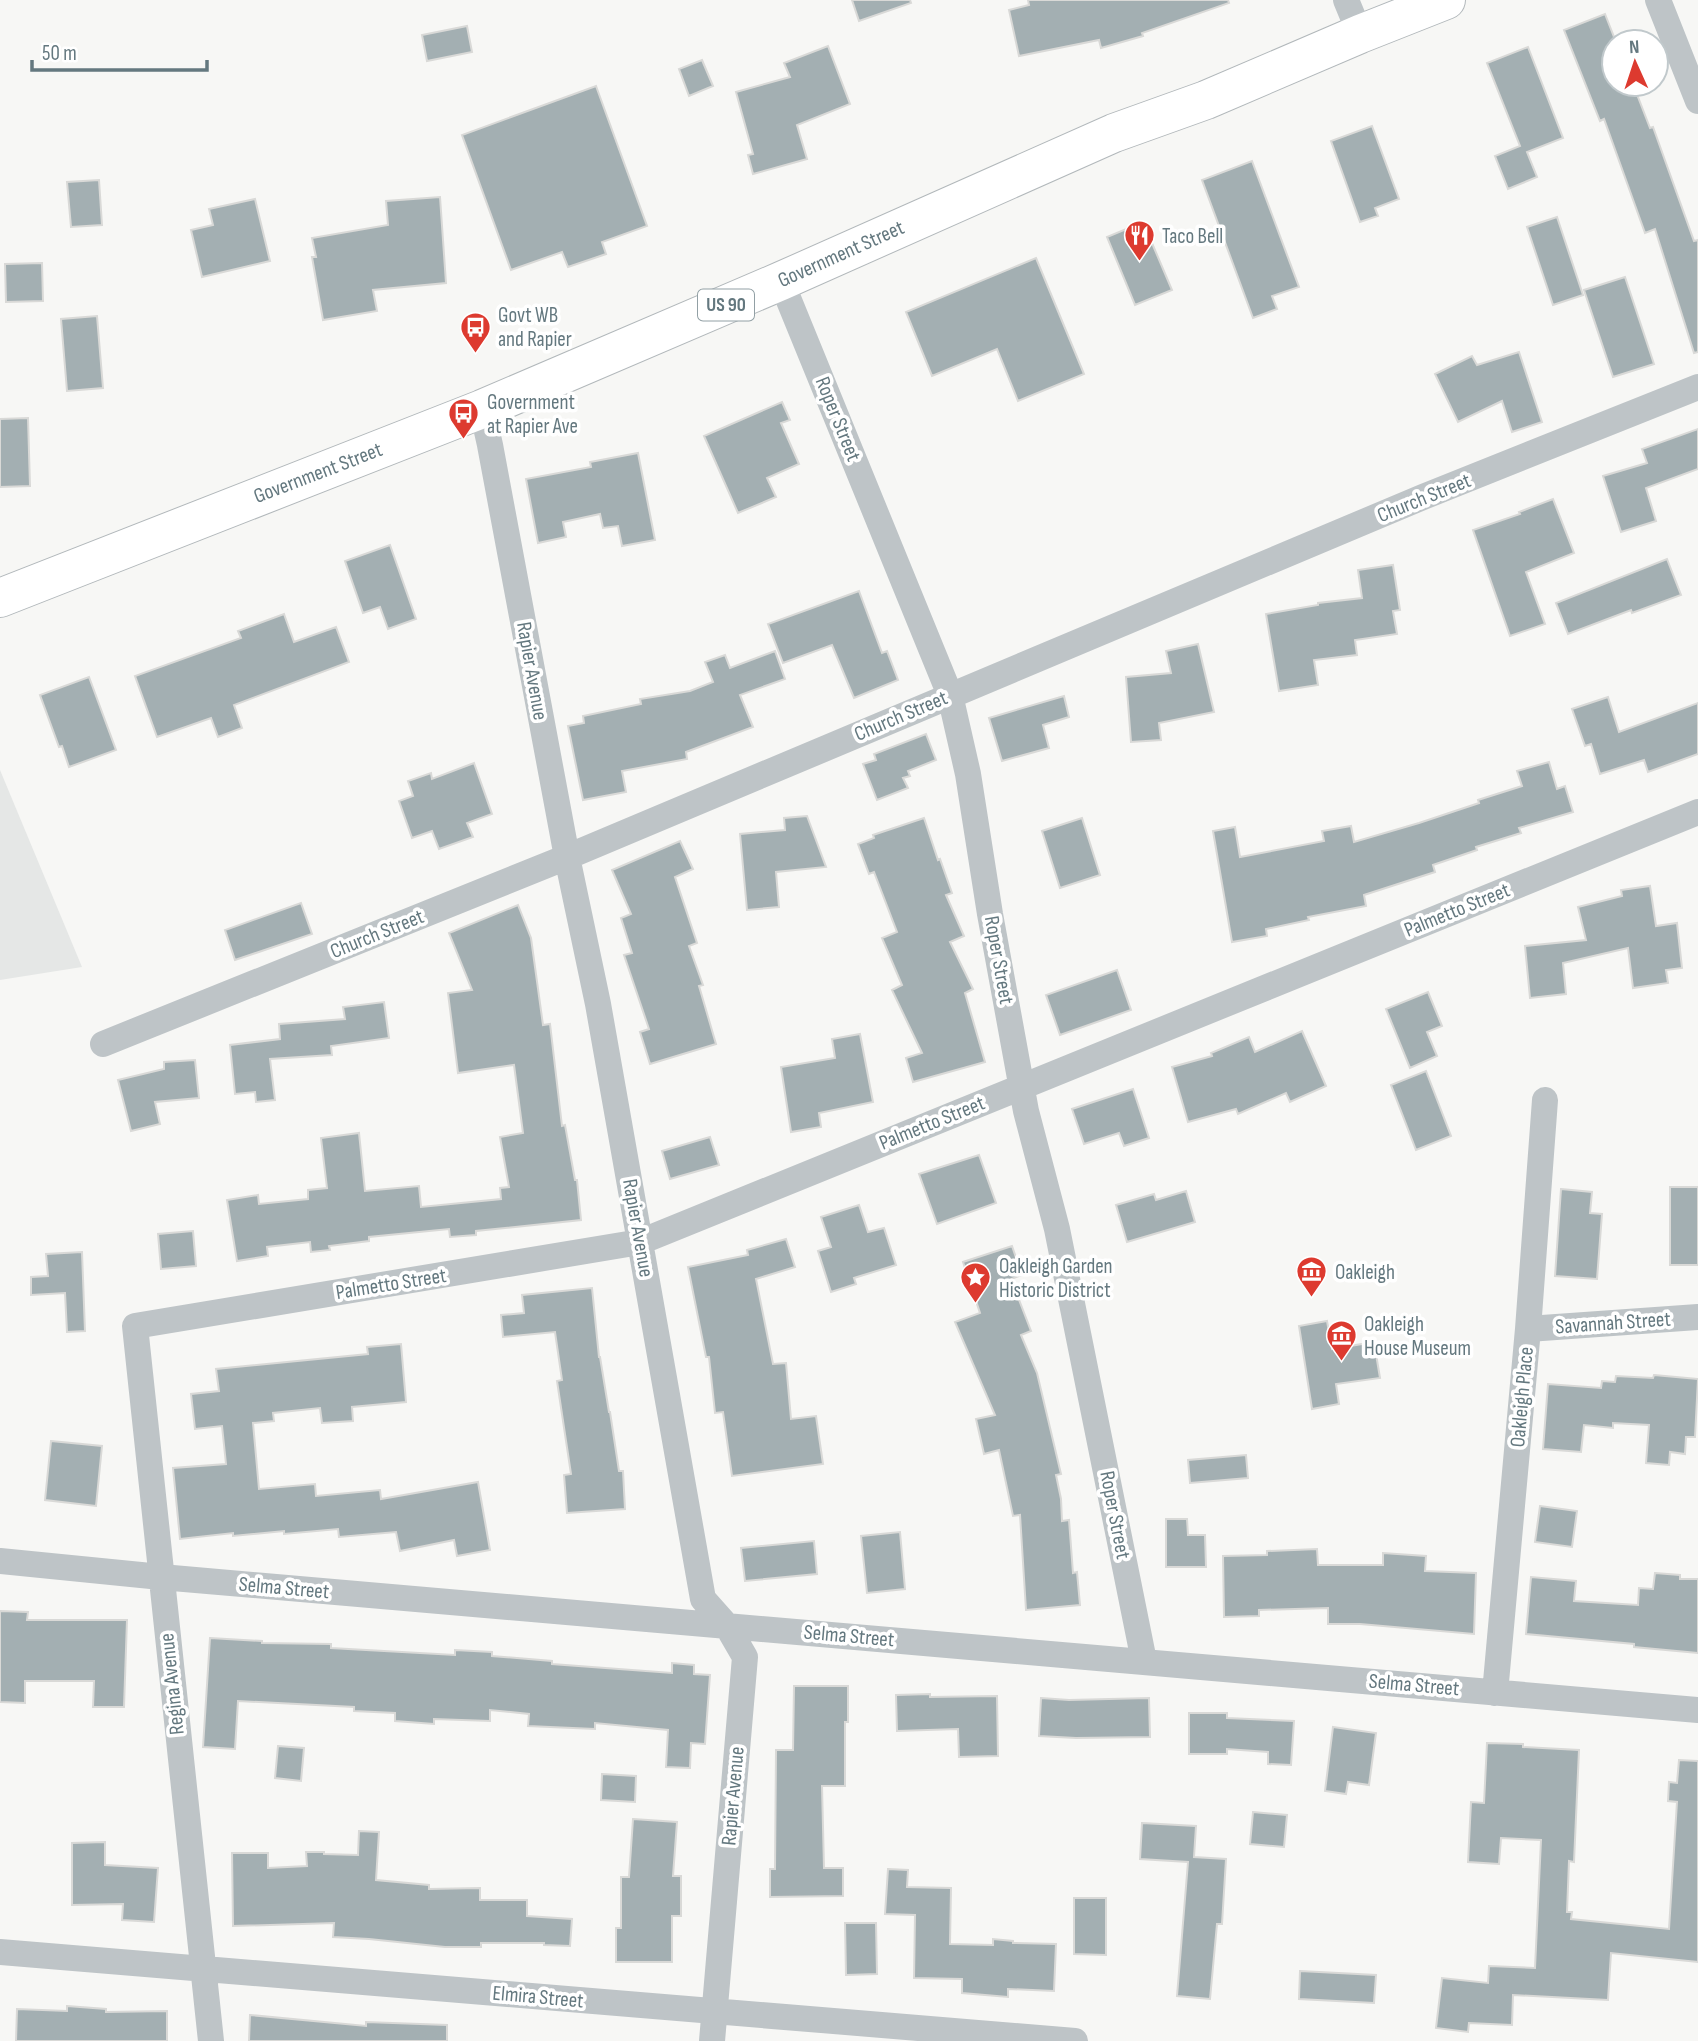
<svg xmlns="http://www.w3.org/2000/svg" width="1698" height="2041" font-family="'Sofia Sans Condensed',sans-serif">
	<rect width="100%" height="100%" fill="#f7f7f5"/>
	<path fill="#e5e7e6" d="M0,770L82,967L0,980Z"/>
	<path fill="#a3afb2" stroke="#d9d9d7" stroke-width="2" d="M852,0H910L911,3L859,21Z
		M1028,0H1228L1229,3L1142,33L1143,36L1101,48L1099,40L1019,56L1009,10L1029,5Z
		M1605,14L1614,37V84H1633L1650,128L1653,127L1694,241L1698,240V352L1694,353L1655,229L1645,233L1604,119L1600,121L1564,30Z
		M467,26L472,52L427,61L422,35Z
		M828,46L850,104L797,125L807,159L753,174L748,155L753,154L736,92L790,77L784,63Z
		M1528,47L1563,138L1527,152L1537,177L1508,189L1495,156L1520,146L1487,63Z
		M702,60L713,86L689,96L679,69Z
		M596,86L647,226L602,242L606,254L568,267L562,252L511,270L462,135Z
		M1372,126L1399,199L1375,208L1378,216L1360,222L1331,141Z
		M1252,161L1299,287L1272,296L1277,309L1253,318L1202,180Z
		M99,180L102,225L71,227L67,182Z
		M440,197L446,283L373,290L377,311L323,320L312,257H316L312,238L388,225L386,201Z
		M255,199L270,261L202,277L191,230L213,225L209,209Z
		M1557,217L1583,295L1553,305L1527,227Z
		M1143,222L1172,290L1135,305L1107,237Z
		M1036,258L1084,374L1018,401L997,349L932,376L906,312Z
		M42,263L43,301L6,302L5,264Z
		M1625,277L1654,364L1613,377L1584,290Z
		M97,316L103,388L67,391L61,319Z
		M1519,352L1542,422L1512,432L1502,401L1458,422L1435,374L1472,356L1477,365Z
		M782,402L790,420L781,423L799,464L767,478L776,497L738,513L704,436Z
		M28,418L30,486L0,487V419Z
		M1698,429V469L1646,488L1656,521L1621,532L1603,476L1647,463L1642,449Z
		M638,453L655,540L622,546L618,526L603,528L600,514L563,522L566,537L538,543L526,479L591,467L590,462Z
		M1553,499L1574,553L1526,572L1545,624L1510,636L1473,530L1520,514L1519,512Z
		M390,545L416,619L388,629L380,607L363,613L345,561Z
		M1667,559L1681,595L1632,613L1631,610L1568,634L1556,603Z
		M1393,565L1400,610L1393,611L1397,634L1355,640L1357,655L1314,660L1318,685L1279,691L1266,614L1318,605V603L1362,598L1358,570Z
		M859,591L882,653L887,651L898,680L854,698L832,645L783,663L768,624Z
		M284,614L294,642L336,627L349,662L234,705L242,728L218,737L211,718L157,737L135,676L241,638L238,631Z
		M1198,644L1214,712L1159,723L1161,740L1131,742L1126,677L1171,673L1166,651Z
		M775,651L785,679L740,695L753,727L686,752L687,759L622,771L626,792L583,800L568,726L584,723L583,716L641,704L640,699L690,691L713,682L705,662L725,655L730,668Z
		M89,677L116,750L69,767L62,746L59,747L40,695Z
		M1064,696L1069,717L1043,725L1049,748L1002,761L989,718Z
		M1608,697L1619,732L1698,703V754L1648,772L1644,760L1600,774L1591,744L1585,746L1572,709Z
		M926,734L936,760L908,771L910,776L903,778L908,788L877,800L863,764L876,760L874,754Z
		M1549,762L1557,789L1565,786L1573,812L1519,828L1521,833L1476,847L1477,850L1433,865L1435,872L1364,895L1366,906L1308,917L1309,920L1266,929L1267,936L1232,942L1213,831L1235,827L1240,857L1324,841L1322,831L1351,826L1354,842L1419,823L1479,803L1478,800L1522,786L1517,771Z
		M474,763L492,814L467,823L473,837L439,849L432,831L412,838L399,801L413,796L408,781L431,773L432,779Z
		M807,816L826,867L776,872L779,907L747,910L740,834L785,830L784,818Z
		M924,818L938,860L940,859L952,893L946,895L964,936L950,942L973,989L965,993L985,1062L913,1082L906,1058L922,1053L892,990L902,985L882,938L897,932L874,872L869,874L858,844L874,838L873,835Z
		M1082,818L1100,875L1060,888L1042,831Z
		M680,841L693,869L675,877L697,943L689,946L703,985L699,986L716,1044L650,1064L640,1032L649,1029L624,955L632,953L621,918L631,914L612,870Z
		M1650,886L1656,926L1677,923L1682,968L1666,970L1668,983L1633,988L1628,948L1563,963L1566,994L1530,998L1525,946L1586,940L1578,907L1622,896L1621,890Z
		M301,903L312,934L235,960L225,930Z
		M518,905L531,938L543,1025L550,1024L562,1126L565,1125L575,1180H577L581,1220L476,1231V1235L450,1237L449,1229L369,1237V1241L329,1246L330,1250L311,1252L310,1242L267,1247L268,1256L237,1261L227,1200L258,1195L259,1204L308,1199V1190L327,1188L321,1138L359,1133L365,1191L419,1186L421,1207L501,1199L500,1188L509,1187L500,1137L523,1133L514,1065L458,1073L448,993L472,990L449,933Z
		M1117,970L1131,1010L1060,1035L1046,995Z
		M1428,992L1442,1026L1427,1032L1437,1056L1410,1068L1386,1009Z
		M384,1002L389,1038L331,1046L332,1055L270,1059L275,1100L256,1102L255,1092L235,1094L230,1045L280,1039L279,1024L345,1019L343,1007Z
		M1302,1031L1326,1086L1290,1102L1286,1093L1238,1114L1236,1109L1188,1122L1172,1067L1212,1056L1211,1053L1249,1037L1255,1052Z
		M860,1034L873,1102L819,1113L821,1127L791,1132L781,1067L835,1058L832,1039Z
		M195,1060L199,1098L155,1102L160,1124L131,1131L118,1080L164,1069V1062Z
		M1426,1071L1451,1136L1416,1150L1391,1085Z
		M1133,1089L1149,1138L1124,1146L1119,1133L1084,1144L1072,1109Z
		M710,1137L719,1165L670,1179L662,1151Z
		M979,1155L996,1203L937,1224L919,1174Z
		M1670,1187H1698V1265H1670Z
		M1561,1189L1592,1192L1590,1213L1602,1214L1597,1279L1555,1276Z
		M1186,1191L1195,1222L1127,1242L1116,1205L1154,1194L1156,1200Z
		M859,1205L868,1232L884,1228L896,1265L854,1278L856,1284L831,1292L818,1251L831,1247L821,1217Z
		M193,1231L196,1266L161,1269L158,1234Z
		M786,1239L795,1267L756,1279L773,1364L786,1363L791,1419L816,1416L823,1464L732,1476L723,1412L715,1413L709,1357H706L688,1267L748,1255L747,1250Z
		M1012,1246L1022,1275L1011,1279L1031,1331L1021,1335L1037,1373L1061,1474L1056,1475L1061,1499L1062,1521L1069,1520L1073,1573L1077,1572L1080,1605L1026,1610L1020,1515L1013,1516L999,1450L984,1454L976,1419L995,1415L955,1322L980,1313L963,1262Z
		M82,1252L85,1331L67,1332L65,1293L31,1295V1277L48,1276L46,1254Z
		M592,1288L599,1357H600L609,1412H610L619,1471H623L625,1509L567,1513L564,1475L571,1474L557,1381L562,1380L555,1332L503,1337L501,1315L524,1313L522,1295Z
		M1327,1321L1332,1349L1374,1342L1380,1378L1336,1384L1339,1404L1312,1409L1299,1326Z
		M401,1344L406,1402L352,1407L353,1421L322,1423L320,1408L273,1413L274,1421L253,1423L259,1489L315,1484L316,1496L380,1490L381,1499L478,1482L490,1550L457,1556L454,1540L400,1551L396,1532L339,1537L338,1529L284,1534V1531L233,1536V1533L180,1539L173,1468L226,1464L222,1426L195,1429L191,1394L219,1391L216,1369L368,1354L367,1347Z
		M1654,1375L1698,1379L1695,1437H1686L1685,1454L1670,1452L1669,1465L1646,1463L1649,1425L1613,1423V1428L1584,1425L1581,1452L1543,1449L1548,1384L1601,1388L1602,1381L1615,1382L1616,1376L1653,1378Z
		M51,1441L102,1446L96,1506L45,1500Z
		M1246,1455L1248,1478L1190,1483L1188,1460Z
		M1540,1506L1577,1511L1572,1547L1535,1542Z
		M1166,1519H1187L1188,1535H1205L1206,1567H1166Z
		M900,1532L905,1589L867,1593L861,1536Z
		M814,1541L817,1574L745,1581L741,1548Z
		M1317,1549L1318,1565H1383V1553L1426,1556L1425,1571L1476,1573L1474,1634L1360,1624H1328V1608L1259,1610V1616L1224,1617L1223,1556L1267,1555V1551Z
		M1655,1573L1680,1575V1579H1698V1653L1634,1647V1644L1526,1634L1531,1577L1576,1581L1574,1601L1638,1605L1639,1588L1653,1589Z
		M0,1611L28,1612L27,1620H127L124,1707H93L94,1681H25V1703L0,1702Z
		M210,1638L262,1641V1643L331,1644V1648L455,1655V1650L492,1652V1656L552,1661V1664L672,1673V1663L694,1665V1674L710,1675L705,1744L691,1743L690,1768L666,1767L668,1730L595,1723V1729L528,1726L529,1714L490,1710V1721L434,1719V1724L395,1721V1713L354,1711V1707L238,1701L235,1749L203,1747Z
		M794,1686H848V1722H845V1786H822L824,1868H843V1896L770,1897V1869H775L776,1750H793Z
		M930,1694V1697L997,1696L998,1756L959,1757L958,1729L897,1731L896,1695Z
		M1041,1698L1069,1700L1149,1698L1150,1737L1076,1738L1039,1736Z
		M1189,1713H1227V1718L1294,1721L1291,1765L1268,1764V1752L1227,1749V1754H1189Z
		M1333,1727L1376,1733L1369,1785L1348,1782L1346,1794L1325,1791Z
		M1487,1743L1523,1744V1747L1579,1750L1574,1862L1569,1861L1567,1912H1572L1571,1919L1669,1929L1677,1802L1668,1801L1669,1782L1677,1783L1679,1760L1698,1761V1962L1611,1953L1608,2000L1513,1995L1512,2025L1469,2023L1468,2032L1436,2028L1442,1978L1488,1983L1489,1966L1535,1968L1541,1840L1501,1838L1499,1864L1468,1862L1471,1802L1484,1803Z
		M278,1746L304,1748L301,1781L275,1778Z
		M602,1774L636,1776L635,1802L601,1800Z
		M1253,1812L1287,1815L1284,1847L1250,1844Z
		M633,1819L677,1822L673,1876H681V1916H672V1962H616V1928H621V1877H629Z
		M1142,1823L1196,1826L1194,1857L1226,1859L1222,1924H1217L1210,1999L1177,1996L1188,1862L1140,1859Z
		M359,1831L379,1832L376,1880L429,1885V1889L480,1888V1900H527V1916L572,1919L570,1946L544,1945V1943H481V1947H445L369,1939L333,1937L334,1923L233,1926L232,1853H268V1868L307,1866L306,1852H324V1854L358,1855Z
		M105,1842V1865L158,1868L154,1922L122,1920L123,1904L72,1905V1843Z
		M888,1869L908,1870L907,1887L951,1888L950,1944L993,1945V1939L1013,1941V1943L1056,1944L1054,1991L1008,1989V1997L962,1993V1979L914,1978L915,1915L885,1914Z
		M1074,1898H1106V1955L1074,1954Z
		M845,1923H876L877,1974L846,1975Z
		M1300,1971L1376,1975L1374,2003L1299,1999Z
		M67,2006L106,2009V2012L167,2011V2041H16L17,2009L67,2011Z
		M250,2015L366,2026V2022L447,2025V2041H249Z"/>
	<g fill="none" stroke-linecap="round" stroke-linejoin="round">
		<defs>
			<path id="primary" d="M0,598L482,409L781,281L1114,133L1206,100L1360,34L1446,0"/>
		</defs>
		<use href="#primary" stroke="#b2b8bb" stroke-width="40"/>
		<path stroke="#bec4c7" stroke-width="26" d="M1346,0L1360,34
			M1658,0L1698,101
			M781,281L950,695L968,774L990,914L1026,1111L1057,1229L1144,1661
			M482,409L490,445L567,857L598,1004L703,1599L727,1626L745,1657L712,2041
			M103,1044L567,857L1423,497L1698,387
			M1528,1329L1698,1317
			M0,1561L161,1577L1698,1710
			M1495,1693L1528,1329L1545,1100
			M0,1952L1075,2041
			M211,2041L135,1326L640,1242L1698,812"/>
		<use href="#primary" stroke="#fff" stroke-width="38"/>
	</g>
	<defs>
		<symbol id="restaurant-pin" viewBox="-11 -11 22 30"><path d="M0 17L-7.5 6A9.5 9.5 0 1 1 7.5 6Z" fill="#dd3a2f" stroke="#fff"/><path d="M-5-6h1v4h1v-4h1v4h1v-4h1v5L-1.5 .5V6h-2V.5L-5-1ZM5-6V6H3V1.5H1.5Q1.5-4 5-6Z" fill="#fff"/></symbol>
		<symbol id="bus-pin" viewBox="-11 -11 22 30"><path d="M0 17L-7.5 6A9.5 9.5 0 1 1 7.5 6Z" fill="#dd3a2f" stroke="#fff"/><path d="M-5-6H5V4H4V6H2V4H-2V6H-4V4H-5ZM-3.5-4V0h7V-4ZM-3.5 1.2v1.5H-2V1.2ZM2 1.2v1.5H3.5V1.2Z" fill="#fff"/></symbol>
		<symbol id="museum-pin" viewBox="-11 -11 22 30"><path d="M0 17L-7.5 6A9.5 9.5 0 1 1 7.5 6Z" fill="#dd3a2f" stroke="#fff"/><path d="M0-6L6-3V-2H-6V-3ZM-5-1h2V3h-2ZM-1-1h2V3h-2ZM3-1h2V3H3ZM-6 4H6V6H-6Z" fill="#fff"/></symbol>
		<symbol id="sight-pin" viewBox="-11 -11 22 30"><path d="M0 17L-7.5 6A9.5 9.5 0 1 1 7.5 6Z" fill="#dd3a2f" stroke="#fff"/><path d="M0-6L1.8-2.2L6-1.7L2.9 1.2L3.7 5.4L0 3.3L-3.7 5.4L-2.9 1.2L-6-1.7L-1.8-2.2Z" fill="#fff"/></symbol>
	</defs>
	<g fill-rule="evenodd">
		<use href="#restaurant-pin" x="1122" y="218" width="35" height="47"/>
		<use href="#bus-pin" x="458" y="310" width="35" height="47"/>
		<use href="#bus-pin" x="446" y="396" width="35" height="47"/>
		<use href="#museum-pin" x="1294" y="1254" width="35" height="47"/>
		<use href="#sight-pin" x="958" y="1260" width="35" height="47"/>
		<use href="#museum-pin" x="1324" y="1318" width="35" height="47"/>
	</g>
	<g text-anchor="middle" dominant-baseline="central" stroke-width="7" stroke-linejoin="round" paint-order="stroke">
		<rect fill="#fff" stroke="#92a0a5" stroke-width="2" x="698" y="289.5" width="56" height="31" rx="5"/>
		<g font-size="19" font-weight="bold" fill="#64787f">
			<text x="726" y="305">US 90</text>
		</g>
		<g font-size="21" fill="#64787f" stroke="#fff" text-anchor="start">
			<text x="1162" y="236">Taco Bell</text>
			<text x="498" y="315">Govt WB<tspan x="498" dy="24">and Rapier</tspan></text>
			<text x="487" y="402">Government<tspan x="487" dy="24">at Rapier Ave</tspan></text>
			<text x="999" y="1266">Oakleigh Garden<tspan x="999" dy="24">Historic District</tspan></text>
			<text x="1335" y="1272">Oakleigh</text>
			<text x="1364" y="1324">Oakleigh<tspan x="1364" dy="24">House Museum</tspan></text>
		</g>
		<g font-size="21" fill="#64787f" stroke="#fff">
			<text transform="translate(841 254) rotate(-24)">Government Street</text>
			<text transform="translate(838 419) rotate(68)">Roper Street</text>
			<text transform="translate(318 473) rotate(-21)">Government Street</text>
			<text transform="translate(1424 498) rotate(-22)">Church Street</text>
			<text transform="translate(532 671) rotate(80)">Rapier Avenue</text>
			<text transform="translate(901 716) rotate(-23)">Church Street</text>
			<text transform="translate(1457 910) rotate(-22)">Palmetto Street</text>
			<text transform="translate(377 934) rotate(-22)">Church Street</text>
			<text transform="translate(999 960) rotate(80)">Roper Street</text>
			<text transform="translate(932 1123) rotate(-22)">Palmetto Street</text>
			<text transform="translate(638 1228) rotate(80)">Rapier Avenue</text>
			<text transform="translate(391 1284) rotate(-9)">Palmetto Street</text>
			<text transform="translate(1613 1323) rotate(-4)">Savannah Street</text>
			<text transform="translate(1522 1397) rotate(-85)">Oakleigh Place</text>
			<text transform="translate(1115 1515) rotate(79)">Roper Street</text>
			<text transform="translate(284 1588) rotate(5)">Selma Street</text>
			<text transform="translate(849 1636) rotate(5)">Selma Street</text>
			<text transform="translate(172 1684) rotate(-96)">Regina Avenue</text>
			<text transform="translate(1414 1685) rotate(5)">Selma Street</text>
			<text transform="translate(733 1796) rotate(-85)">Rapier Avenue</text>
			<text transform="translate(538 1997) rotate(5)">Elmira Street</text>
		</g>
	</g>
	<g transform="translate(1635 63) rotate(357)"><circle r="33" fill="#ffffff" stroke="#c1c9cc" stroke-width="2"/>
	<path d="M0-5L12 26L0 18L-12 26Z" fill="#dd3a2f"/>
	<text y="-10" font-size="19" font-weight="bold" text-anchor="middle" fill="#64787f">N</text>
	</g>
	<path d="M32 60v10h175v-10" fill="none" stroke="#64787f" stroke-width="3.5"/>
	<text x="42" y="60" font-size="21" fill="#64787f" stroke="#ffffff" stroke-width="5" paint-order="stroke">50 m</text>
</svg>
